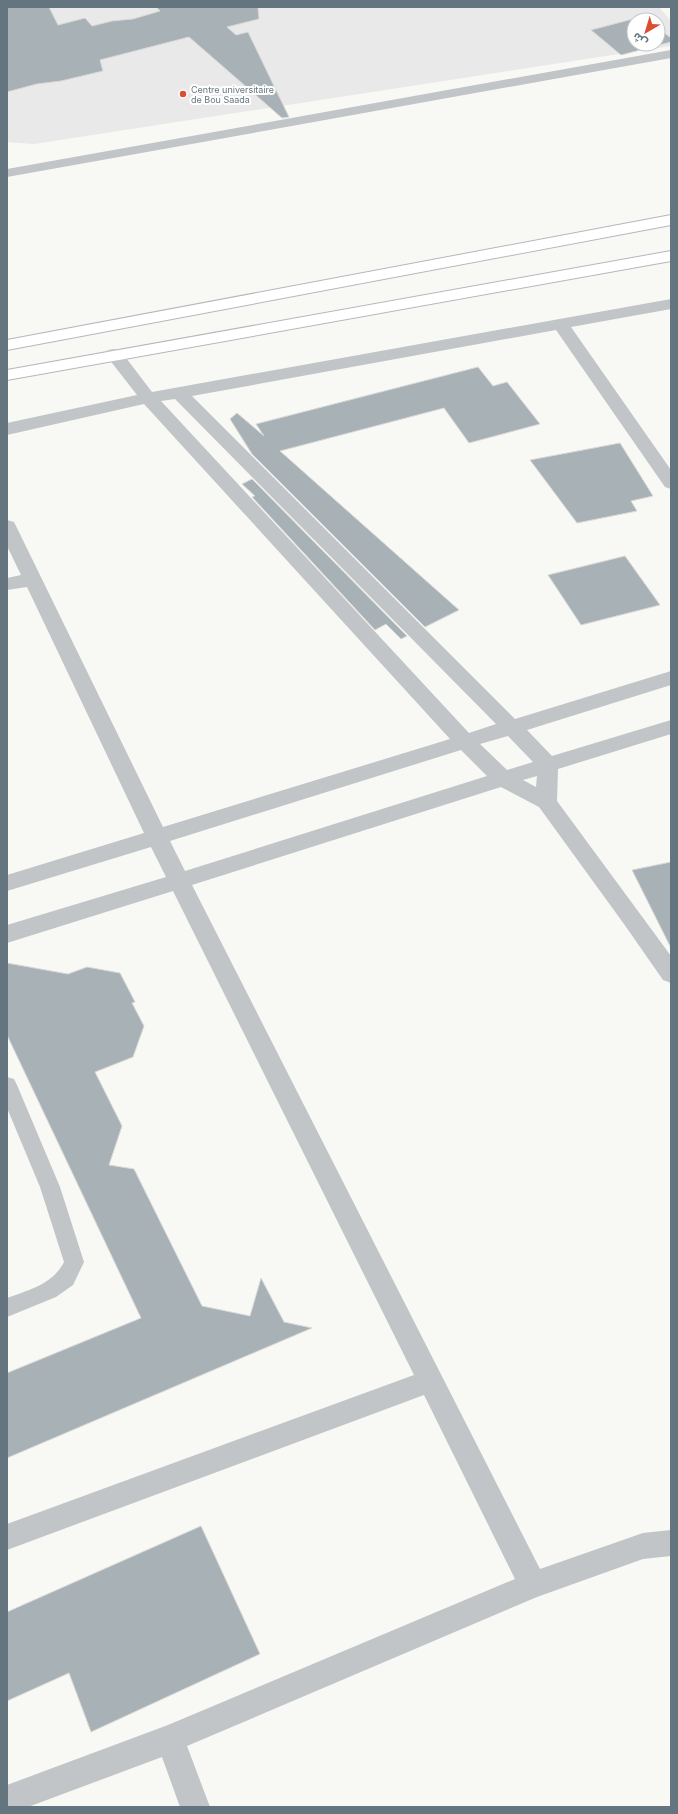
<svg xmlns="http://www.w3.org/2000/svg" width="678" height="1814" font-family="Inter,'Noto Sans Arabic',sans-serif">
	<rect width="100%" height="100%" fill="#f8f8f5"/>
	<path fill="#e8e9e8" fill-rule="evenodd" d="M7,7H659L671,21V46L34,144L7,142ZM634,20H658V44H634Z"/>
	<path fill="#a8b1b6" stroke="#d9d9d7" d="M7,7H49L58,25L85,18L92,26L112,21L133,19L160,11L156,7H258L259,19L227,27L236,35L248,32L289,117L282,118L189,37L100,60L103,71L61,81L37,84L7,92Z
		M644,16L649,20H634V44H658V28L671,38V42L621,55L591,30Z
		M478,367L493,386L507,382L540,424L469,443L444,408L280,451L459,610L425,627L252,454L230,419L237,413L264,436L256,424Z
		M620,443L653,496L631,501L637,511L577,523L530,460Z
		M252,479L407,636L401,639L386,624L375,630L252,497L255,496L242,484Z
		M625,556L660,605L581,625L548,575Z
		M671,862V948L632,870Z
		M7,963L68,974L87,967L120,973L135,1002L132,1003L144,1026L133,1057L95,1072L122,1126L109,1165L134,1169L202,1306L250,1316L261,1278L284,1322L312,1328L7,1458V1373L141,1318L7,1035Z
		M201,1526L260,1654L91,1732L69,1673L7,1701V1612Z"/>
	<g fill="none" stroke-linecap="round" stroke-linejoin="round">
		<defs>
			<path id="highway" d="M671,215V225L7,350V340Z
				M671,251V261L7,380V370Z"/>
		</defs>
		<use href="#highway" stroke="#b4b8bb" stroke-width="2"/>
		<path fill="#c1c5c8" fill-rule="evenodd" d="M671,50V58L7,177V169Z
			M7,1077L14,1079L17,1085L60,1187L84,1262L73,1285L56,1297L7,1317V1298C29,1290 53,1284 64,1262L40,1187L7,1108Z"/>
		<path fill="#c1c5c8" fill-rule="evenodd" d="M671,299V309L571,327L671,470V489L665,487L556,330L192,396L515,719L671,671V685L527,730L552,756L671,720V734L558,769L557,801L671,956V983L663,980L624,924L539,807L501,787L192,885L540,1569L643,1533L671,1530V1556L643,1559L537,1597L187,1746L210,1807H180L162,1757L28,1807H7V1785L168,1725L515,1579L424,1395L7,1550V1524L414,1375L173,891L7,943V925L166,877L151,847L7,891V875L144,833L27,587L7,590V578L21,575L7,546V520L14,522L16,526L163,827L450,739L144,404L7,435V423L137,395L105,354L108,350L114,349L120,350L152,392ZM175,399L496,724L469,733L161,401ZM508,736L533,762L507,770L480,744ZM461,750L487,776L185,871L170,841ZM537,776L536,787L523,780Z"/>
		<use href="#highway" fill="#fff" fill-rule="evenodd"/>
	</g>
	<circle fill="#db4f31" stroke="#fff" stroke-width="1.5" cx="183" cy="94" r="4"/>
	<g text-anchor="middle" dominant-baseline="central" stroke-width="4" stroke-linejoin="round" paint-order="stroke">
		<g font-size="9" fill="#64757f" stroke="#fff" text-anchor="start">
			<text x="191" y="89">Centre universitaire<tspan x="191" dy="10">de Bou Saada</tspan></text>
		</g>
	</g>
	<rect width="678" height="1814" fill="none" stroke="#64757f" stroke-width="16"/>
	<g transform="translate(646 32) rotate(218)"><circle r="19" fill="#ffffff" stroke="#c1c8cc"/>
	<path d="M0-3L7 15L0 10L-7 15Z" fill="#db4f31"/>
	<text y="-6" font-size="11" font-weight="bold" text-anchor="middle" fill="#64757f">ش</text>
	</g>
</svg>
